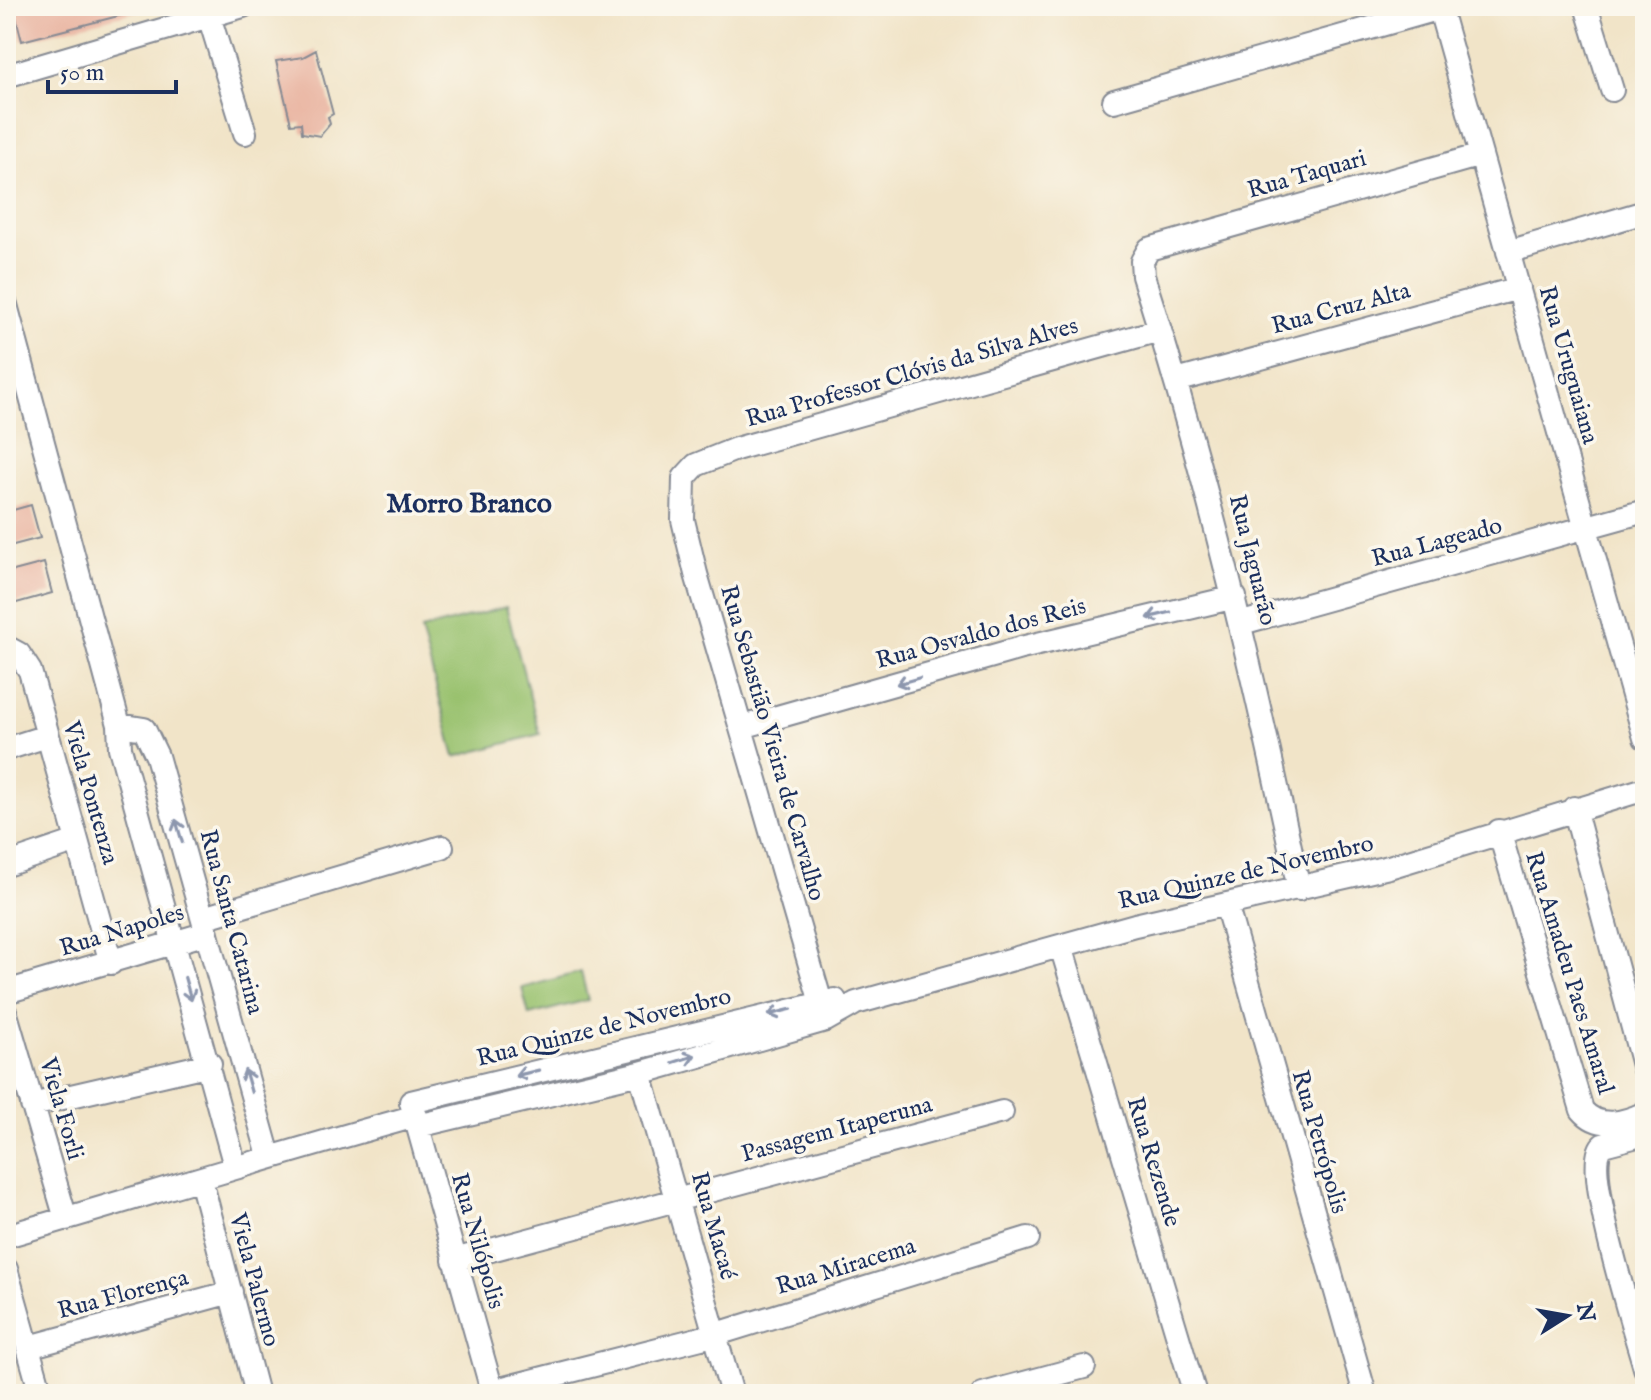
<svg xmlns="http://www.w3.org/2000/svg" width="1651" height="1400" font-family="'IM FELL English',serif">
	<rect width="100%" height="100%" fill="#fbf7ec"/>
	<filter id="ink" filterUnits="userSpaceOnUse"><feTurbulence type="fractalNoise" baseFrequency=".0125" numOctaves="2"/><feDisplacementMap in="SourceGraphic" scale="16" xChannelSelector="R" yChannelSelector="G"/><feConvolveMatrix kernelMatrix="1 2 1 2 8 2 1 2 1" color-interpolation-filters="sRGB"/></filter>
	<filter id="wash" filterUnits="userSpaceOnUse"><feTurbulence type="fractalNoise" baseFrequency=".006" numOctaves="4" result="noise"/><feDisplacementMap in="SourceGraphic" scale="32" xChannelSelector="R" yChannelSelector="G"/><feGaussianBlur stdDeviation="1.8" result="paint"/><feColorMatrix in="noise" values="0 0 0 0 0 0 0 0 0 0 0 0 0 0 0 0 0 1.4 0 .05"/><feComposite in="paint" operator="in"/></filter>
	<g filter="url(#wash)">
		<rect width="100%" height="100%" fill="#f1e4c8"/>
		<path fill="#98c16d" stroke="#5a7866" stroke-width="2" d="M506,607L540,734L455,757L421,630Z
			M581,972L588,1000L529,1015L522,988Z
			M596,1063L597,1070L423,1114L424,1106Z"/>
		<g id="blocks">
			<path fill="#e9b4a0" d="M13,6H153V7L22,41Z
				M316,50L333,114L328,117L330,124L320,136L302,133L301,123L291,124L276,61L303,57Z
				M31,505L40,538L6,547V512Z
				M44,563L52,593L6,606V573Z"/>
		</g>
	</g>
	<g filter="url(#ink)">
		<use href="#blocks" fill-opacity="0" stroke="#868a93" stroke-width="2"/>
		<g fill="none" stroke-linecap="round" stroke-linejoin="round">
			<defs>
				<path id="minor" d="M1439,6L1645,738
					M1586,6L1612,90
					M209,16L245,133
					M6,76L243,6
					M1114,101L1448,6
					M1508,252L1645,212
					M6,305L119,725L120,748L235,1166
					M1176,381L1519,288
					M1242,623L1645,511
					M6,647L19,654L30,671L111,963
					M119,725L144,729L157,756L269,1156
					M742,727L1021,648L1235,597
					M6,749L47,736
					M1574,808L1645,1073
					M1499,831L1582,1110C1599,1130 1624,1123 1645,1113
					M6,865L77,841
					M1299,889C1255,682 1208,478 1143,276L1142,261L1149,249L1481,155
					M1226,904L1365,1394
					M203,918L442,847
					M1061,946L1195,1394
					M6,992L207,933
					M6,1014L66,1219
					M826,1020L696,574L683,520L684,478L696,465L736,449L1160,330
					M640,1073L732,1394
					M32,1105L210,1064
					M418,1126L640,1073L826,1020L856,1003L1135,925L1389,867L1645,789
					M1645,1134L1603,1145C1580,1164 1636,1334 1645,1368
					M201,1180L257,1394
					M6,1236C143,1196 278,1154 416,1116
					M454,1260L1002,1112
					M6,1269L41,1394
					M29,1347L231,1292
					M492,1391L717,1334L1028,1238
					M493,1394L411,1102L835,1000
					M983,1394L1084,1367"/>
			</defs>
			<use href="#minor" stroke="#868a93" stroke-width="26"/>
			<use href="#minor" stroke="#fff" stroke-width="22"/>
		</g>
		<defs><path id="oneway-shaft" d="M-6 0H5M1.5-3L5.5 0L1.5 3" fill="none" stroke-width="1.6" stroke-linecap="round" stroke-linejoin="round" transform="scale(2)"/></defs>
		<g stroke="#8d97ae">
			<use href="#oneway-shaft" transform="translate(1159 615) rotate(166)"/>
			<use href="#oneway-shaft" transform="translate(908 681) rotate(164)"/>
			<use href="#oneway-shaft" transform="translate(179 831) rotate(-106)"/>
			<use href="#oneway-shaft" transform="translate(188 989) rotate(74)"/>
			<use href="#oneway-shaft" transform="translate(780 1012) rotate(166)"/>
			<use href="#oneway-shaft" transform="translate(684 1059) rotate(-18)"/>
			<use href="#oneway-shaft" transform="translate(527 1073) rotate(166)"/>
			<use href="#oneway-shaft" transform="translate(248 1081) rotate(-106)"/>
		</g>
	</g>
	<g text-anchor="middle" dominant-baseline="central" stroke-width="7" stroke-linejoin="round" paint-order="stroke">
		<g font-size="24" fill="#1b2f5e" stroke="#fbf7ec">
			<text transform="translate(1307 175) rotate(-16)">Rua Taquari</text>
			<text transform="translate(1341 309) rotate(-15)">Rua Cruz Alta</text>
			<text transform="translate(1568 365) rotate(74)">Rua Uruguaiana</text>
			<text transform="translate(912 373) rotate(-16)">Rua Professor Clóvis da Silva Alves</text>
			<text transform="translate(1437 543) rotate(-15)">Rua Lageado</text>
			<text transform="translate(1252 560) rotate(76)">Rua Jaguarão</text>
			<text transform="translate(981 634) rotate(-15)">Rua Osvaldo dos Reis</text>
			<text transform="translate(772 743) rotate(74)">Rua Sebastião Vieira de Carvalho</text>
			<text transform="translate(90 793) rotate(74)">Viela Pontenza</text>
			<text transform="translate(1246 873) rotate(-13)">Rua Quinze de Novembro</text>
			<text transform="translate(231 922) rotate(75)">Rua Santa Catarina</text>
			<text transform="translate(122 931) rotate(-17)">Rua Napoles</text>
			<text transform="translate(1569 973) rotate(73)">Rua Amadeu Paes Amaral</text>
			<text transform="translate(604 1028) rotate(-14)">Rua Quinze de Novembro</text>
			<text transform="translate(61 1109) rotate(74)">Viela Forli</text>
			<text transform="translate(837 1130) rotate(-15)">Passagem Itaperuna</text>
			<text transform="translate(1319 1142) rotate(74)">Rua Petrópolis</text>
			<text transform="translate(1153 1162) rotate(73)">Rua Rezende</text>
			<text transform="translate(713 1226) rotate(74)">Rua Macaé</text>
			<text transform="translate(477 1241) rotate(74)">Rua Nilópolis</text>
			<text transform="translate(846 1267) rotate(-17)">Rua Miracema</text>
			<text transform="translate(254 1280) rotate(75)">Viela Palermo</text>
			<text transform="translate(123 1295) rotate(-15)">Rua Florença</text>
		</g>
		<g font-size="28" font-weight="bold" fill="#1b2f5e" stroke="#fbf7ec">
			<text x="469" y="504">Morro Branco</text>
		</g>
	</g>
	<rect width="1651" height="1400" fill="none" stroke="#fbf7ec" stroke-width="32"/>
	<g transform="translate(1567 1316) rotate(79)" stroke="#fbf7ec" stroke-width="6" paint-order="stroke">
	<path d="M0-6L14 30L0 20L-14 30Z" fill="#1b2f5e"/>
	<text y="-12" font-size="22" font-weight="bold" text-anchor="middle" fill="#1b2f5e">N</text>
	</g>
	<path d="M48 80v12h128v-12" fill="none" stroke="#1b2f5e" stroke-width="4"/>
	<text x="60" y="80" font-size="24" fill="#1b2f5e" stroke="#fbf7ec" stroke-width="6" paint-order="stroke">50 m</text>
</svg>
